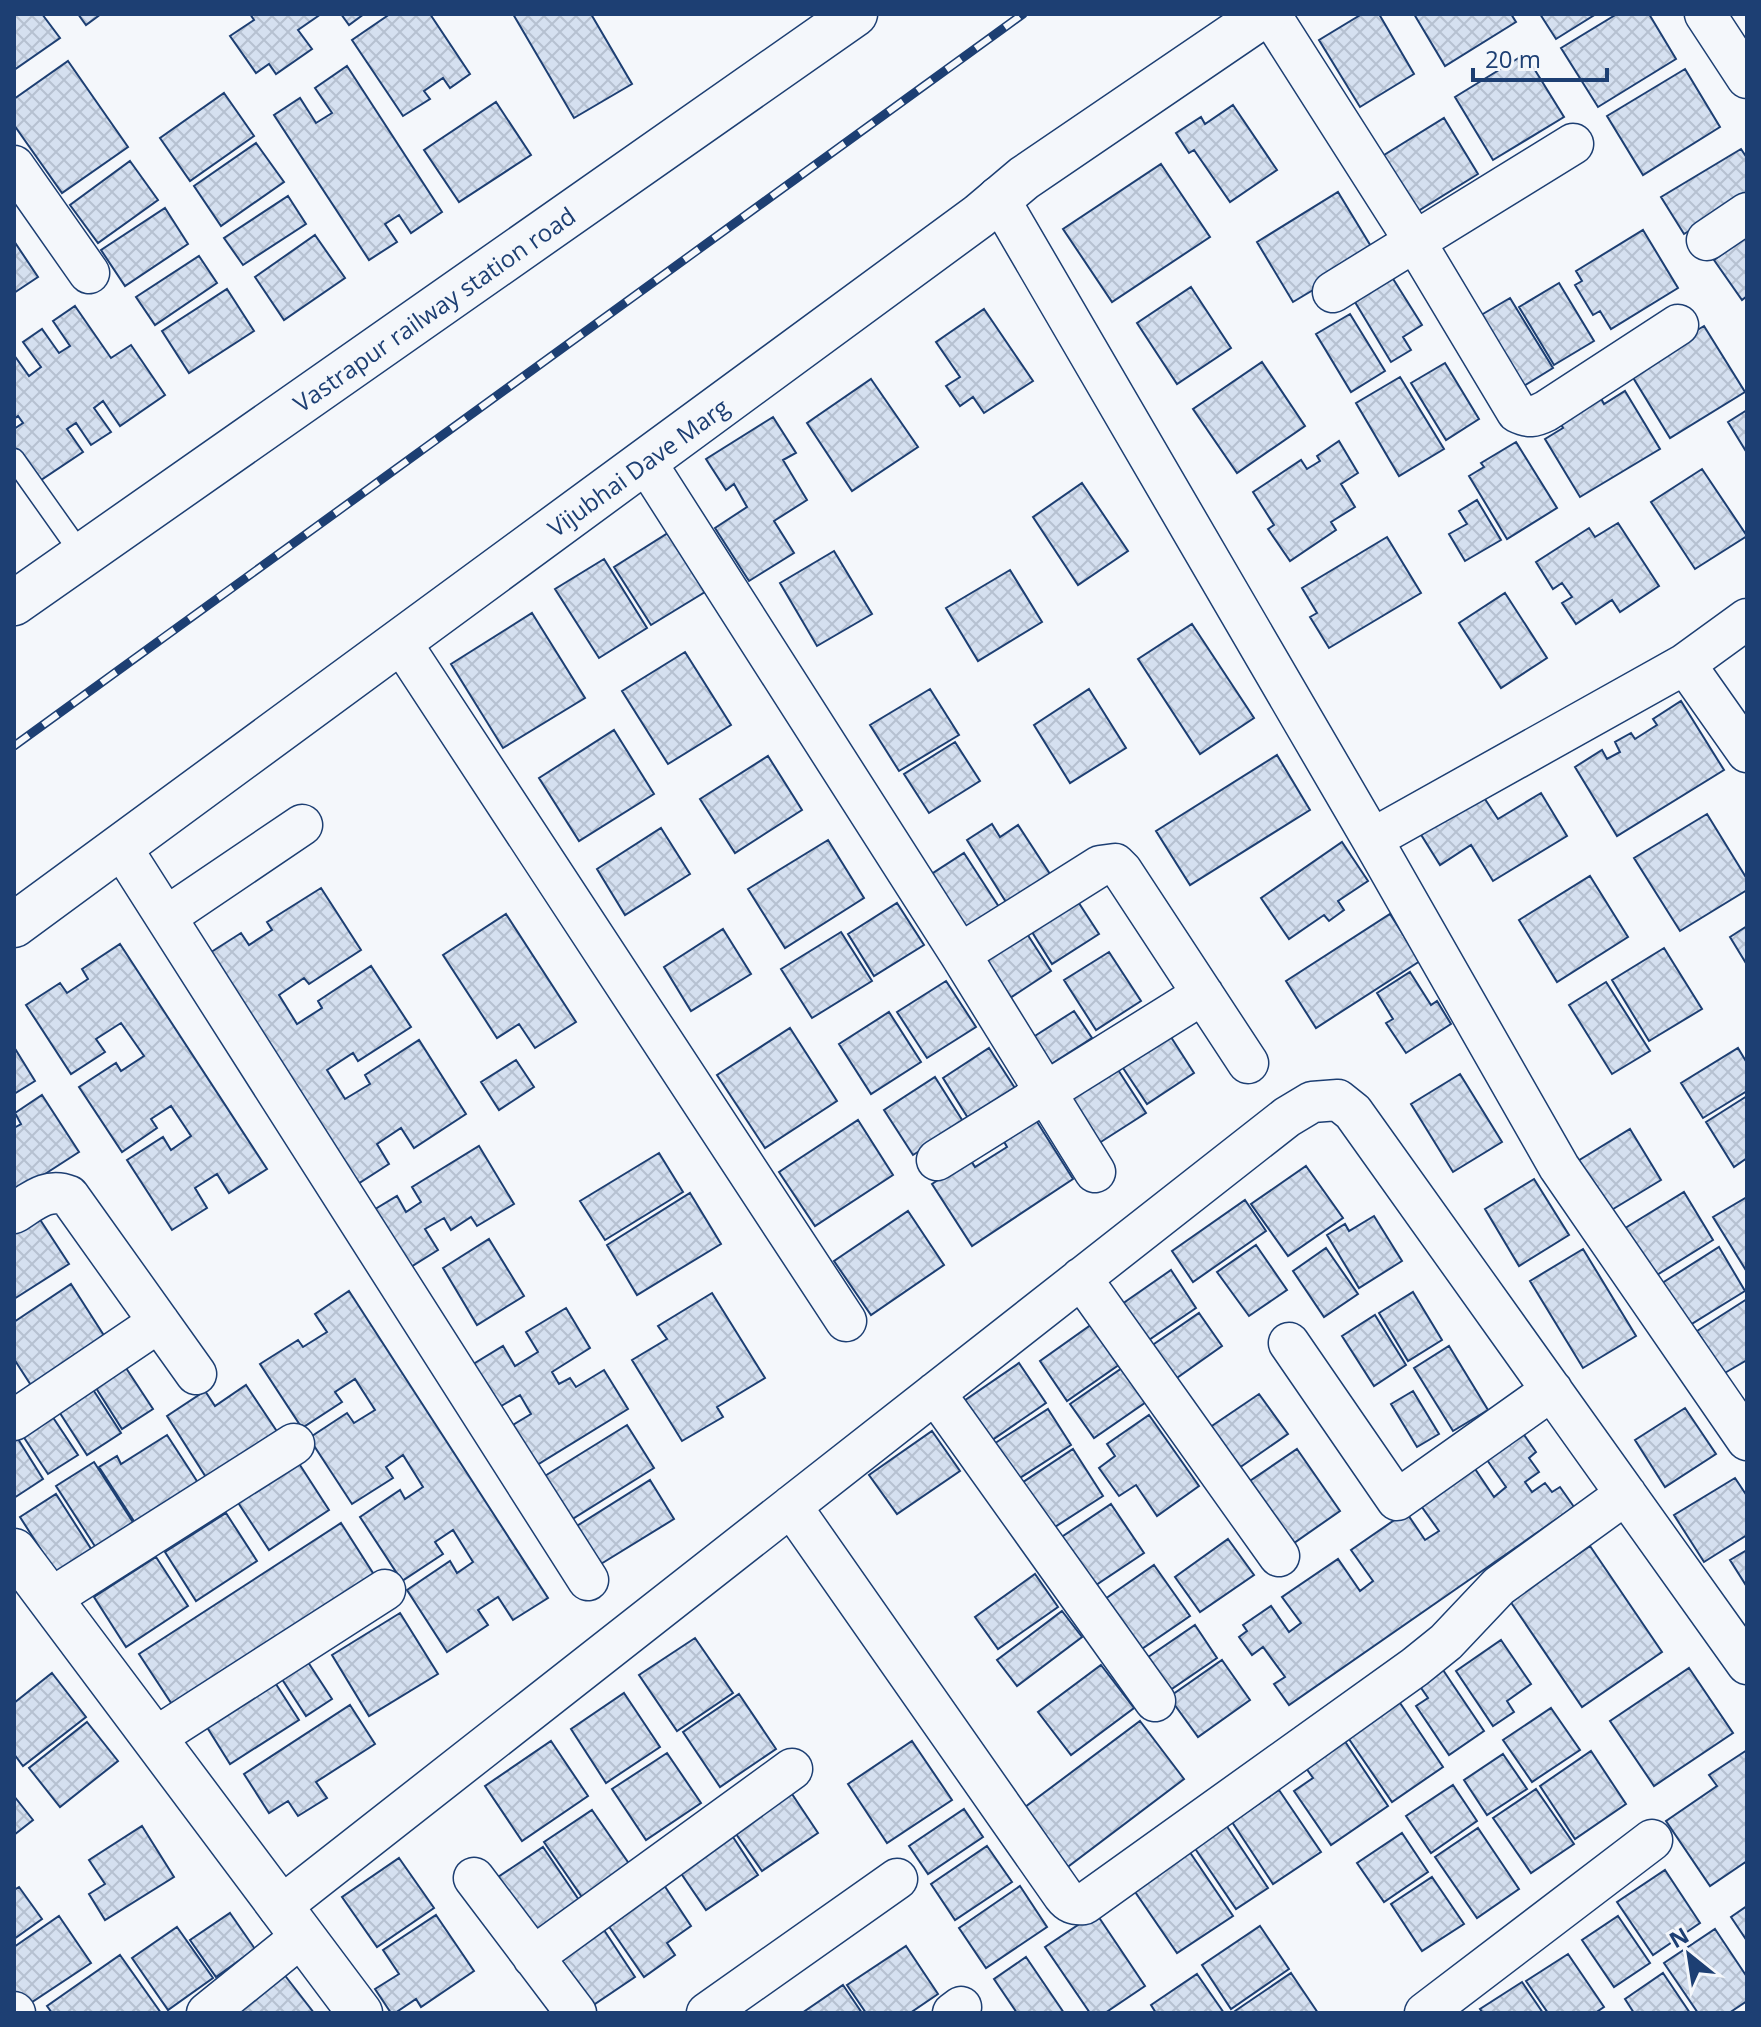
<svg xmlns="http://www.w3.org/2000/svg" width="1761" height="2027" font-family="'Open Sans',sans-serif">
	<defs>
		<pattern id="building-cross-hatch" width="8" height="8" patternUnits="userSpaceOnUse" patternTransform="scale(2)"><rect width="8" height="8" fill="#d5e0f0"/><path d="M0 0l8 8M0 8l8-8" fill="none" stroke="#b6c1d1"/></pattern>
	</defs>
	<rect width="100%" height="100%" fill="#f4f7fb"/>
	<path fill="url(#building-cross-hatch)" stroke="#1d3f73" stroke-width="2" d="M14,14H42L60,38L14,70Z
		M78,14H101L86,25Z
		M250,14H321L298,30L312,49L276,74L269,64L256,73L230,36L254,20Z
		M341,14H364L349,25Z
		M390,14H430L470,74L450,88L443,78L424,91L430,99L403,116L352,40Z
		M513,14H591L632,84L574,118Z
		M1362,14H1379L1414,74L1360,107L1319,40Z
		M1414,14H1511L1516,22L1445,66Z
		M1540,14H1596L1556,39Z
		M1617,14H1649L1676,59L1598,107L1561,48Z
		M1525,54L1564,117L1493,160L1455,97Z
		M68,61L128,147L62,193L14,125V99Z
		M347,66L442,212L411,233L399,215L385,224L397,242L369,260L274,115L300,98L316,123L332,113L315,88Z
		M1685,69L1720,127L1643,175L1607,116Z
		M224,93L254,136L190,181L160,138Z
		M496,102L531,155L459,202L424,150Z
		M1233,105L1277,170L1230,202L1194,150L1189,153L1176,133L1201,117L1205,124Z
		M1444,118L1478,174L1410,216L1376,160Z
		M256,143L284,182L221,226L194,186Z
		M1741,149L1747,158V196L1684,234L1661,197Z
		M130,161L158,200L98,243L70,205Z
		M1161,164L1210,237L1112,302L1063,229Z
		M1338,192L1375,253L1293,302L1257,242Z
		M288,196L306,224L243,265L224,238Z
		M165,208L188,244L125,286L101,250Z
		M1643,230L1678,288L1611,329L1600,311L1593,315L1575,285L1582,281L1576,271Z
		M315,235L345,278L284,320L255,277Z
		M1747,236V296L1742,300L1714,260Z
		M14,241L38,277L14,293Z
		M199,256L217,283L155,325L136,297Z
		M1390,274L1422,325L1403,337L1411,350L1391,362L1352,297Z
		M1559,283L1594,341L1554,365L1519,307Z
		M1191,287L1231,348L1177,384L1137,323Z
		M227,289L254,331L189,373L162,331Z
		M1510,298L1553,368L1514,392L1471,321Z
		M75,306L111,358L131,345L165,395L120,426L103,401L94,408L111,432L91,445L76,423L67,429L83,452L38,482L14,446V429L23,423L18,416L14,419V355L29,376L41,367L23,342L42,329L59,353L70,346L53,321Z
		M984,309L1033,381L984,413L973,397L960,406L946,386L960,377L936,342Z
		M1350,314L1385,371L1351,392L1316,334Z
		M1704,326L1745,392L1670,438L1629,371Z
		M1262,362L1305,426L1237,473L1193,409Z
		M1445,363L1479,419L1446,440L1411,383Z
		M1400,377L1444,449L1399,476L1356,403Z
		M871,379L918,447L852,491L807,423Z
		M1625,391L1660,449L1580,497L1545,439L1563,428L1558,419L1598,393L1604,404Z
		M1747,410V453L1728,422Z
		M773,417L796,453L783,460L807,500L774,521L794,553L749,581L715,528L747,507L734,484L726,490L706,459Z
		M1339,441L1358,473L1341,484L1355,507L1331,522L1336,530L1290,561L1268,529L1274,525L1253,492L1301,460L1307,469L1320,461L1317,456Z
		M1516,442L1557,508L1507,539L1469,476L1484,467L1481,463Z
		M1702,469L1747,536L1695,569L1651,502Z
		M1082,483L1128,551L1078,585L1033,517Z
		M1477,500L1501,540L1465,561L1449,534L1467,524L1459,511Z
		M1618,523L1659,586L1620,612L1612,600L1576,624L1562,603L1572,597L1562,583L1553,589L1536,562L1589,528L1595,537Z
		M668,533L705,592L651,625L614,567Z
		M1387,537L1421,593L1329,648L1310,617L1317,613L1302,588Z
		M834,551L872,614L817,646L780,583Z
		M604,559L647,628L599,658L555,589Z
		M1010,570L1042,622L978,661L946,608Z
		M1505,593L1547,658L1501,688L1459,623Z
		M532,613L585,698L503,748L451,664Z
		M1192,624L1254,718L1200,754L1138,659Z
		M685,652L731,725L668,764L622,691Z
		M930,689L959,735L899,771L870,725Z
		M1089,689L1126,748L1070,783L1034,725Z
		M1681,701L1724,770L1617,836L1575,767L1602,750L1607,759L1620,752L1615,742L1631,733L1635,739L1657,725L1653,719Z
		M614,730L654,794L579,841L539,778Z
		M955,742L980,781L929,813L904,774Z
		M1277,755L1310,810L1190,885L1156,831Z
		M768,756L802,810L735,853L700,799Z
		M1481,793L1498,819L1541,793L1567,836L1493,881L1471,845L1440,865L1420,833Z
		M1707,814L1747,879V890L1680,931L1634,858Z
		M992,824L1000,837L1018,825L1050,874L1006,902L967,840Z
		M661,828L690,874L625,915L597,869Z
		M828,840L864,898L785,948L748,889Z
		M1342,842L1368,881L1338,901L1344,910L1329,921L1324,915L1289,939L1261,898Z
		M964,853L999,907L956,934L930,875Z
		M1590,876L1628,937L1557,982L1519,920Z
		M321,888L361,950L309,984L304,978L279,995L297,1024L322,1008L318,1001L371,966L411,1027L358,1061L353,1053L327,1070L345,1099L370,1084L365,1075L419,1040L466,1114L414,1148L401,1128L377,1144L389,1164L353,1187L205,956L241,933L249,945L272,930L267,922Z
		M1073,894L1099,934L1052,964L1027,924Z
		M897,903L924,945L874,976L848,934Z
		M506,914L576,1022L535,1048L519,1024L497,1038L443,955Z
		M1390,914L1420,961L1316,1028L1286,981Z
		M1020,923L1051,971L1004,1002L973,953Z
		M1747,926V965L1730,937Z
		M723,929L751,974L691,1011L664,967Z
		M841,932L872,981L812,1018L781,969Z
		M120,944L267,1169L229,1193L217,1174L195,1188L207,1208L172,1230L127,1160L163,1137L171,1150L191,1136L171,1106L151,1119L157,1128L122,1152L79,1087L116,1063L121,1071L144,1056L121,1023L96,1039L105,1052L71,1074L26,1005L60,983L67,993L88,979L82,969Z
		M1664,948L1702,1009L1649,1041L1612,980Z
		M1109,952L1141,1001L1096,1030L1064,980Z
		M1410,972L1431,1005L1437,1001L1451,1024L1406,1053L1386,1023L1393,1019L1377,993Z
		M946,981L976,1027L927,1058L897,1012Z
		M1606,982L1650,1051L1612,1074L1569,1005Z
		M1074,1011L1092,1038L1045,1068L1027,1041Z
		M889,1012L921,1062L871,1094L839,1044Z
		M790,1028L837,1101L765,1148L717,1075Z
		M1169,1034L1194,1073L1147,1104L1117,1059Z
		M14,1047L35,1081L14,1094Z
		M989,1048L1020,1096L973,1126L943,1078Z
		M1738,1048L1747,1063V1091L1703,1118L1681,1083Z
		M1111,1059L1146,1113L1093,1147L1058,1094Z
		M516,1060L534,1087L499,1110L481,1082Z
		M1460,1074L1502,1142L1453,1172L1411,1104Z
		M935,1077L964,1123L913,1155L884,1110Z
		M42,1095L79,1152L14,1194V1128L21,1124L15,1113Z
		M1747,1096V1158L1734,1167L1706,1122Z
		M1034,1117L1073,1179L972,1246L932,1184L970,1159L975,1167L1007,1147L1002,1138Z
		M858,1120L893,1175L815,1226L779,1172Z
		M1630,1129L1661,1180L1600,1217L1568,1167Z
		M479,1146L514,1204L477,1226L471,1217L451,1230L444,1218L425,1229L438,1250L398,1275L362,1217L397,1196L406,1212L421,1202L412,1187Z
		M659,1153L683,1192L605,1240L580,1201Z
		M1306,1166L1343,1218L1288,1256L1251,1204Z
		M1534,1179L1569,1235L1519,1266L1485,1209Z
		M1684,1192L1713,1240L1652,1278L1622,1230Z
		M690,1193L721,1244L637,1295L607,1245Z
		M1747,1197V1272L1713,1217Z
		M1245,1200L1266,1231L1193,1282L1172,1251Z
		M908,1211L944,1265L871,1315L834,1261Z
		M1374,1216L1402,1261L1359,1288L1327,1235L1345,1224L1349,1231Z
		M39,1218L69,1264L14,1299V1234Z
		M489,1239L524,1296L477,1325L443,1268Z
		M1256,1245L1287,1290L1249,1316L1217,1272Z
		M1719,1247L1745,1291L1685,1328L1659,1285Z
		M1326,1248L1358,1294L1324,1317L1293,1271Z
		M1583,1249L1636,1336L1583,1368L1530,1281Z
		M1171,1270L1196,1308L1137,1348L1112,1311Z
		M71,1284L112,1348L38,1396L14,1359V1322Z
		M349,1291L548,1598L513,1620L498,1597L478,1610L488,1625L447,1652L407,1590L450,1561L457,1573L473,1562L453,1530L435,1542L443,1554L402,1581L360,1517L400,1490L405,1499L423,1487L403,1455L386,1467L393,1478L352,1504L309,1438L347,1413L354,1423L375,1410L355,1379L335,1392L342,1402L302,1428L260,1364L298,1340L303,1347L327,1332L315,1314Z
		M1413,1292L1442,1340L1408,1361L1379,1313Z
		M712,1293L765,1378L717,1407L723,1417L682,1441L632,1360L667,1339L658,1326Z
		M1747,1299V1360L1723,1374L1697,1331Z
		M566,1308L590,1348L552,1372L559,1384L570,1378L576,1387L604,1370L628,1409L532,1468L508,1428L531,1414L520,1395L496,1409L470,1366L503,1346L515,1366L538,1352L526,1332Z
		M1199,1313L1222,1346L1164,1387L1141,1353Z
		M1375,1315L1406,1365L1374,1386L1342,1336Z
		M1095,1322L1123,1362L1067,1401L1040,1361Z
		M1449,1346L1488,1410L1453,1431L1414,1368Z
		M1019,1363L1046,1403L985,1445L958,1405Z
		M1125,1366L1149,1400L1094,1438L1070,1404Z
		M126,1368L153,1409L122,1429L96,1388Z
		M246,1385L282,1439L211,1485L167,1416L205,1391L215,1406Z
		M92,1388L121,1433L87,1455L58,1410Z
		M1413,1391L1439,1434L1417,1447L1391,1404Z
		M1259,1394L1288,1434L1226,1477L1197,1436Z
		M1685,1408L1716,1454L1665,1487L1635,1440Z
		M1048,1409L1071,1445L1009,1485L986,1449Z
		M1149,1415L1199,1486L1157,1516L1136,1485L1119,1496L1099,1468L1115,1456L1107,1444Z
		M52,1416L78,1455L48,1474L23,1436Z
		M627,1425L654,1468L566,1523L540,1479Z
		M932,1431L960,1471L897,1514L869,1475Z
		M1522,1432L1536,1452L1529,1458L1539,1472L1525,1482L1532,1492L1545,1483L1552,1492L1560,1487L1574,1507L1289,1705L1274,1684L1285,1677L1263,1647L1252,1655L1239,1637L1247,1631L1243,1625L1271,1606L1289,1632L1301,1623L1282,1597L1338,1559L1360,1591L1373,1581L1351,1550L1406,1512L1425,1540L1439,1531L1419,1503L1473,1466L1494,1497L1506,1487L1485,1457Z
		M167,1435L204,1492L141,1532L99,1467L117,1456L121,1464Z
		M18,1439L43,1479L14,1498V1441Z
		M1073,1449L1103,1496L1044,1534L1014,1488Z
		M1297,1449L1340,1511L1284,1550L1241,1487Z
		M94,1462L136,1527L98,1551L56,1486Z
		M298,1462L329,1510L269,1550L237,1501Z
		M1735,1478L1747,1496V1535L1704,1562L1674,1515Z
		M650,1480L674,1519L596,1567L572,1529Z
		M56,1494L95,1555L59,1578L20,1517Z
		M1111,1504L1144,1553L1084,1593L1051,1544Z
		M226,1513L257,1561L196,1601L165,1552Z
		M341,1523L380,1584L179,1715L139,1654Z
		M1228,1539L1254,1575L1200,1612L1175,1577Z
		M1590,1546L1662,1652L1582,1707L1510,1601Z
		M1747,1550V1587L1730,1560Z
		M156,1557L188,1606L126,1647L94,1597Z
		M1154,1565L1190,1616L1130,1657L1095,1606Z
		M1035,1574L1058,1607L998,1649L975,1617Z
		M1062,1611L1082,1637L1017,1686L997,1660Z
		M400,1613L438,1674L369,1716L332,1655Z
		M1195,1625L1217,1658L1160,1697L1138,1664Z
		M695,1638L733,1693L677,1731L639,1675Z
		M1501,1640L1531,1684L1507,1701L1514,1712L1493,1726L1456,1671Z
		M304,1656L332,1699L306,1716L278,1673Z
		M1222,1660L1250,1700L1198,1737L1169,1697Z
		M1101,1665L1134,1708L1071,1755L1038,1712Z
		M1441,1667L1484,1731L1449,1755L1416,1706L1428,1698L1417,1682Z
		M1689,1668L1733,1733L1654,1786L1610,1721Z
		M52,1673L86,1717L23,1766L14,1754V1703Z
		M274,1681L299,1720L230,1764L205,1724Z
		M1390,1688L1443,1767L1392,1802L1338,1723Z
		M624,1693L660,1747L606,1783L571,1729Z
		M739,1694L776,1749L720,1787L683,1732Z
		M350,1705L375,1744L316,1782L327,1798L298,1816L288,1801L269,1813L244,1774Z
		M1551,1708L1580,1750L1532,1782L1503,1740Z
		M1140,1721L1184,1779L1057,1875L1013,1816Z
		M87,1722L118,1761L60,1807L29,1768Z
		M1338,1731L1388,1806L1331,1845L1294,1791L1313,1778L1299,1758Z
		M551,1741L588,1796L522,1841L485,1786Z
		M912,1741L952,1800L887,1843L848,1784Z
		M1747,1750V1861L1710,1886L1666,1821L1717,1786L1709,1775Z
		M1591,1751L1626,1804L1575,1839L1540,1786Z
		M667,1753L701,1803L646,1840L612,1789Z
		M1503,1754L1527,1789L1487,1815L1464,1780Z
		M784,1782L818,1833L762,1871L727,1821Z
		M1453,1785L1477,1821L1431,1853L1406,1816Z
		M1536,1789L1574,1844L1531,1873L1493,1818Z
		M1279,1790L1321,1852L1273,1884L1232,1822Z
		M14,1796L33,1820L14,1835Z
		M964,1809L983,1837L928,1874L909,1846Z
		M592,1810L632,1868L584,1900L544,1842Z
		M1222,1819L1268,1888L1236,1909L1190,1841Z
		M142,1826L174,1877L105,1920L89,1894L105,1884L89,1860Z
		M1478,1828L1519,1889L1477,1918L1435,1857Z
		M729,1831L758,1875L706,1910L676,1866Z
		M1402,1833L1428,1872L1384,1902L1357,1863Z
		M1185,1845L1233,1916L1177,1953L1129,1883Z
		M987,1846L1012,1882L955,1920L931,1884Z
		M543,1847L583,1906L529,1942L489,1883Z
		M399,1858L434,1908L377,1947L342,1897Z
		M1665,1870L1700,1923L1653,1955L1617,1902Z
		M658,1876L691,1926L667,1943L675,1955L644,1977L601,1915Z
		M1432,1877L1464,1924L1422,1951L1391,1904Z
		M1020,1886L1047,1927L986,1968L959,1928Z
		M19,1887L42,1919L14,1939V1890Z
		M1747,1906V1941L1731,1917Z
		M230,1913L255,1949L216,1977L190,1940Z
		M1096,1913L1145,1986L1105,2013H1090L1045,1947Z
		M436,1915L474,1971L421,2007L416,1999L395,2013H391L375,1989L399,1974L383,1950Z
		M59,1916L91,1963L20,2010L14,2001V1947Z
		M1618,1916L1650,1963L1614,1987L1582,1940Z
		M600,1924L635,1977L583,2012L544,1954Z
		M1260,1926L1289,1969L1231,2009L1202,1965Z
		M177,1927L213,1978L168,2010L132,1958Z
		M1715,1929L1747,1977V2001L1729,2013H1698L1664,1963Z
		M906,1946L938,1994L910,2013H866L847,1985Z
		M1568,1954L1604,2007L1595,2013H1548L1526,1981Z
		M120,1955L161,2013H52L47,2006Z
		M1026,1957L1064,2013H1017L994,1979Z
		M283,1973L314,2013H237Z
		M1291,1973L1318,2013H1236L1235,2011Z
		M1663,1973L1690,2013H1634L1625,1999Z
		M1197,1974L1224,2013H1156L1151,2005Z
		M1522,1982L1543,2013H1483L1480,2009Z
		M843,1985L862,2013H802Z"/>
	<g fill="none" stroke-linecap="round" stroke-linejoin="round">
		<defs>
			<path id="lane" d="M14,459L82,555"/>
			<path id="street" d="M1270,14L1414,240L1517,412C1529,418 1534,417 1546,411L1678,325
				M1705,14L1747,78
				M14,166L89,273
				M998,197L1372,839L1559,1167L1747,1440
				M1707,240L1747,213
				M1333,292L1573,144
				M645,461L960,954L1100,866L1115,864L1122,871L1248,1063
				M400,641L846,1321
				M1685,664L1747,752
				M1372,839L1685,664L1747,619
				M121,847L588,1580
				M166,917L302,825
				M960,954L1095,1172
				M937,1160L1203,994
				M14,1213C32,1202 47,1187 69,1196L196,1374
				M1081,1278L1279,1556
				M1289,1343L1397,1500L1552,1390
				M935,1393L1155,1701
				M14,1420L159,1322
				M791,1506L1063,1895C1069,1903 1074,1905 1084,1904L1415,1667L1446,1642L1499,1586L1626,1494
				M50,1599L294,1444
				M153,1739L385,1590
				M474,1878L576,2013
				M279,1908L1287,1117L1312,1102L1338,1100L1353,1112L1747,1664
				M533,1957L792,1769
				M14,2012L15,2013
				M207,2013L301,1937
				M707,2013L897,1879
				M953,2013L961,2007
				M1425,2013L1652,1840"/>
			<path id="secondary" d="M14,603L855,14
				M14,925L979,216L1024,178L1265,14
				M14,1551L360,2013"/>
		</defs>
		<use href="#lane" stroke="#1d3f73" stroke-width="23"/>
		<use href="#street" stroke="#1d3f73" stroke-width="43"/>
		<use href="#secondary" stroke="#1d3f73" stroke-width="47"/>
		<use href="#lane" stroke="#f4f7fb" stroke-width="20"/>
		<use href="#street" stroke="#f4f7fb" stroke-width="40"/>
		<use href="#secondary" stroke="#f4f7fb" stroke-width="44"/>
		<defs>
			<path id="rail" d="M14,746L1023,14"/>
		</defs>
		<use href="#rail" stroke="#1d3f73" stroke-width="9"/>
		<use href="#rail" stroke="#f4f7fb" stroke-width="6" stroke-dasharray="18" stroke-linecap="butt"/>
	</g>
	<g text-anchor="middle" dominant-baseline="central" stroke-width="6" stroke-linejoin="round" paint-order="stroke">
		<g font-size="24" fill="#1d3f73" stroke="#f4f7fb">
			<text transform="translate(434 309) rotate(-35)">Vastrapur railway station road</text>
			<text transform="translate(638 467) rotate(-36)">Vijubhai Dave Marg</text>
		</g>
	</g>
	<rect width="1761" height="2027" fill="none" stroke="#1d3f73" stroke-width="32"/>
	<g transform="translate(1689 1955) rotate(330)" stroke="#f4f7fb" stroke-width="6" paint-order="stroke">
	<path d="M0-6L14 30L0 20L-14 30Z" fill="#1d3f73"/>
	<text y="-12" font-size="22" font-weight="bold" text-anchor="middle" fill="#1d3f73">N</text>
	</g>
	<path d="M1473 68v12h134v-12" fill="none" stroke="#1d3f73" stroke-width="4"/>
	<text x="1485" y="68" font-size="24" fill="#1d3f73" stroke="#f4f7fb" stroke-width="6" paint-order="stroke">20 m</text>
</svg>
